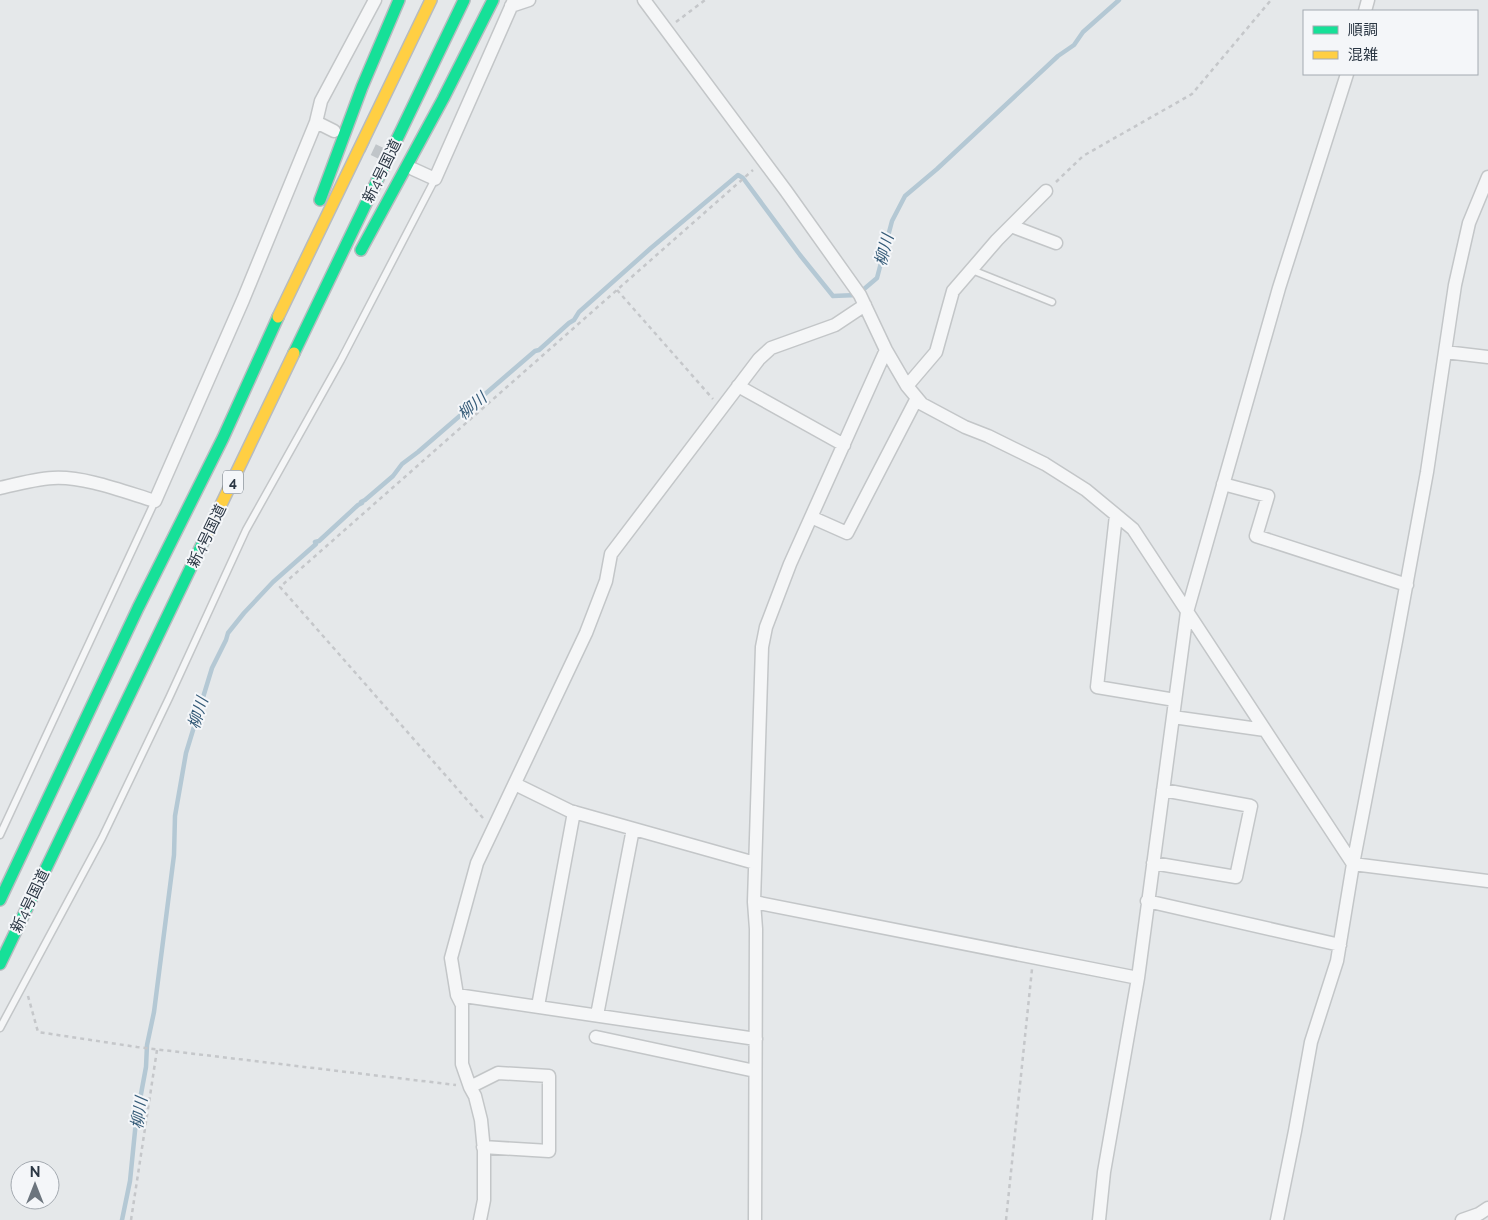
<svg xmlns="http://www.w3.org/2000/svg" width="1488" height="1220" font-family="Raleway,'Noto Sans JP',sans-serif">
	<rect width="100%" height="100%" fill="#e5e8ea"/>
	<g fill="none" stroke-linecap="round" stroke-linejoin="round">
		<path stroke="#b4c8d4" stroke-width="4.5" d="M122,1220L130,1181L136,1121L146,1067L147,1045L154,1012L174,855L175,816L186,753L212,668L226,640L228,633L244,613L273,582L316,544L315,542L319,541L358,505L362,503L361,502L365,500L393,476L402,464L418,452L535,351L539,350L569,323L574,320L579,312L651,248L738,175L743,178L800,255L833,296L857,295L877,278L892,221L905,196L937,169L1058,56L1074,45L1083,32L1119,0"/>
		<path stroke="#c0c5c9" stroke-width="12" stroke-dasharray="12 6" stroke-linecap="butt" d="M357,142L393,159"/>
		<defs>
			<path id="lane" d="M972,270L1052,302
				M0,835L155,501
				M0,1028L102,838L169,698L246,530L341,360L435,179"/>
			<path id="street" d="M644,0L786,191L860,295L886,350L907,386L922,404L965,427L988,436L1045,464L1086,490L1133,529L1353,864L1488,881
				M511,6L529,0
				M1365,11L1368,0
				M316,122L334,131
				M413,169L435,179L514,0
				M1011,226L1056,243
				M1445,352L1488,357
				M738,386L844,445
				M907,386L936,352L953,291L997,240L1046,191
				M1223,484L1268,496L1256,536L1407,585
				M0,488C17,484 35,479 53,478C84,476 125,492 155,501L243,300L316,122L321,101L375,0
				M1116,515L1097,687L1175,700
				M811,517L847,533L917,398
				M1173,717L1265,730
				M515,784L570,811L755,863
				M1153,863L1236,877L1251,806L1163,790
				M1147,901L1340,945
				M754,902L1138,978
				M457,995L756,1039
				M538,1006L574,812
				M597,1015L633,829
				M596,1037L755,1071
				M470,1087L498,1073L549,1076V1151L483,1147
				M480,1220L484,1200V1151L481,1120L475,1096L470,1087L462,1064V1005L457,995L451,958L477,863L586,633L606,581L611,554L759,359L771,348L835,325L865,305
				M755,1220L756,929L754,902L762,647L766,627L790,564L886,350
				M1099,1220L1104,1172L1138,978L1187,612L1279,288L1347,74
				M1277,1220L1295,1131L1311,1042L1337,961L1353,864L1396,641L1427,472L1455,285L1469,223L1488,177
				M1462,1220L1479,1214L1488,1208"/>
			<path id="fast" d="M320,200L362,87L399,0
				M361,250L443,99L493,0
				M294,353L464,0
				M0,900L138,608L223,438L278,317
				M0,964L205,538"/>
			<path id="slow" d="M278,317L431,0
				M205,538L294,353"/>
		</defs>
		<use href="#lane" stroke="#c3c6c8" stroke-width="9"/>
		<use href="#street" stroke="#c3c6c8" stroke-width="15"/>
		<use href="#fast" stroke="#b7bbbf" stroke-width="14"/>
		<use href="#slow" stroke="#b7bbbf" stroke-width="14"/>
		<path stroke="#c5c7ca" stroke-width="2.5" stroke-dasharray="4 4" stroke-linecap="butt" d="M676,22L705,0
			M1056,182L1083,156L1192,94L1271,0
			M617,290L713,399
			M483,818L280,587L753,170
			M28,996L38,1032L137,1047L456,1085
			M131,1220L157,1050
			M1006,1220L1032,969"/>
		<use href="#lane" stroke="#f5f6f7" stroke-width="6"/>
		<use href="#street" stroke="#f5f6f7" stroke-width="12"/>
		<use href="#fast" stroke="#16e098" stroke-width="11"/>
		<use href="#slow" stroke="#ffcf43" stroke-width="11"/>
	</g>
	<g text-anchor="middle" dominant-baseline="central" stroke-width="4" stroke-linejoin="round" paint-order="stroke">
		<rect fill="#f4f6f9" stroke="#67707a" stroke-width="1" x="223" y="470.5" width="20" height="23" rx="4"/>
		<g font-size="14" font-weight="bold" fill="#2b3744">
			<text x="233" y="482">4</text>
		</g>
		<g font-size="15" fill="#2b3744" stroke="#f4f6f9">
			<text transform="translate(382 171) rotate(-64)">新4号国道</text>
			<text transform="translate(207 536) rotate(-64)">新4号国道</text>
			<text transform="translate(30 901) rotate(-64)">新4号国道</text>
		</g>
		<g font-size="16" font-style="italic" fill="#355b78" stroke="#f4f6f9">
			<text transform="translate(884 250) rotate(-75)">柳川</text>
			<text transform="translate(472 406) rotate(-40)">柳川</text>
			<text transform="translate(198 713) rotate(-73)">柳川</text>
			<text transform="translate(139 1113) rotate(-81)">柳川</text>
		</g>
	</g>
	<rect x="1303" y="10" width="175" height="65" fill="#f4f6f9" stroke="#a4aab1"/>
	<rect x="1313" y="26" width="25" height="8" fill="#16e098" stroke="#a4aab1"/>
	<text x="1348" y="35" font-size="15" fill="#2b3744">順調</text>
	<rect x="1313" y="51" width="25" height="8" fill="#ffcf43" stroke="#a4aab1"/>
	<text x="1348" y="60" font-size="15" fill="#2b3744">混雑</text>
	<g transform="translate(35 1185)"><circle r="24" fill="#f4f6f9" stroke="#a4aab1"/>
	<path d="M0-4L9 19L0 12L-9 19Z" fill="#6c757e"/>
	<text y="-8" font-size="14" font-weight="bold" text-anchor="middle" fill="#2b3744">N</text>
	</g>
</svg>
